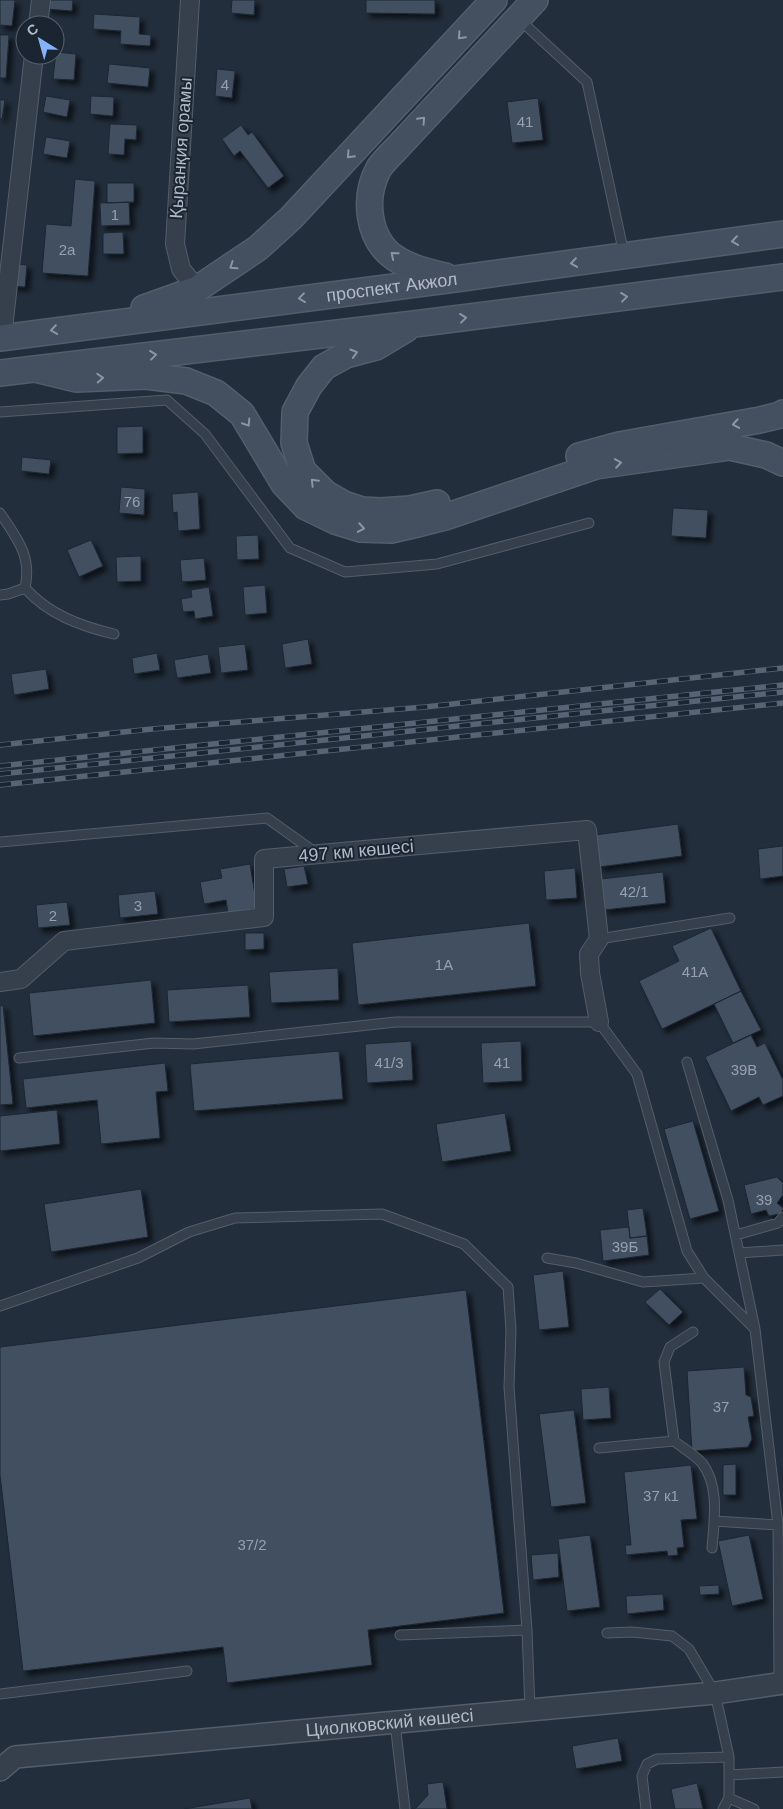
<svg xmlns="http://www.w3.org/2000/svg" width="783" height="1809" font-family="Helvetica,sans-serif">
	<defs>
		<filter id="shadow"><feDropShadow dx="4.5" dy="4.5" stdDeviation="2.5" flood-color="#0009"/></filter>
	</defs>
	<rect width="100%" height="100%" fill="#222e3c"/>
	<path fill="#435060" stroke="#1d2733" filter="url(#shadow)" d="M0,0H15L12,26L0,25Z
		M47,0H73L72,11L47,9Z
		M232,0H255L254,15L231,13Z
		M366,0H435V14L366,13Z
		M94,14L140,17L139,34L151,35L150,46L120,44L121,31L93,29Z
		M0,35H9L6,78H0Z
		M56,52L76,54L74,80L53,79Z
		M109,64L150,68L148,87L107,83Z
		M217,69L235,71L232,98L215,96Z
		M46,96L70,100L67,117L43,112Z
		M91,96L114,97L113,116L90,114Z
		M538,98L543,140L512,143L507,102Z
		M0,100H5L2,119L0,118Z
		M110,124L137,125L136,140L125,139L124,155L108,154Z
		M241,125L248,135L252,132L284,176L268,188L240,151L234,156L222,139Z
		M46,137L70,141L67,158L43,154Z
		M75,179L95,181L88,276L42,273L46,224L71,226Z
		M107,183H134V202L107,203Z
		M129,202L130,225L101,226L100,203Z
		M123,232L124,254H103V233Z
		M14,264L27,265L25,287L11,286Z
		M143,426V453L117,454V427Z
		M22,457L51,460L49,474L21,471Z
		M121,487L145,489L144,515L119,513Z
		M198,492L200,529L178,531L177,512L173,513L172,494Z
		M673,508L708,510L706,538L671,536Z
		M258,535L259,559L237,560L236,536Z
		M91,540L103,566L79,577L67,550Z
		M141,556V581L117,582L116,557Z
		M204,558L206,580L182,582L180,560Z
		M265,585L267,613L245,615L243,587Z
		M209,587L213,616L195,619L194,611L183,612L181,599L192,597L191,590Z
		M308,639L312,664L285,668L282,644Z
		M245,644L248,670L221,673L218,647Z
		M157,653L160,670L134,674L132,658Z
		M208,654L211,673L177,678L174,660Z
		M46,669L49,689L14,695L11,674Z
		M678,824L682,856L599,867L595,835Z
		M783,846V876L760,879L758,849Z
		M250,864L257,908L228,913L226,900L204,904L200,882L222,878L220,869Z
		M304,866L308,884L287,887L284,869Z
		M575,868L577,898L546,900L544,871Z
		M663,872L666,903L604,910L601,879Z
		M155,891L158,914L120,918L118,895Z
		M67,902L70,925L38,928L36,905Z
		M529,923L536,986L358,1005L352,943Z
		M711,928L741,991L662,1029L639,981L679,961L672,946Z
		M245,933H264V949L245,950Z
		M338,968L339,1000L271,1003L269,972Z
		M151,980L155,1023L33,1036L29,993Z
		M248,985L250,1017L169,1022L167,990Z
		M741,991L761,1030L733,1043L714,1004Z
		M3,1005L13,1104L0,1105V1006Z
		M751,1035L757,1047L765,1043L783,1080V1096L763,1105L759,1097L731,1111L705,1057Z
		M411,1041L413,1080L367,1083L365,1044Z
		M521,1041L522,1081L483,1083L481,1043Z
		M339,1051L343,1099L194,1111L190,1064Z
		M165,1063L168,1091L156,1092L160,1138L101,1144L97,1100L26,1108L23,1079Z
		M57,1110L60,1144L0,1151V1116Z
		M505,1113L511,1151L442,1162L436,1124Z
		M693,1121L719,1211L690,1219L664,1129Z
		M777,1177L783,1183V1195L777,1203L783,1208V1210L779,1214L769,1216L766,1210L751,1214L744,1185Z
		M141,1189L148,1237L51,1252L44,1204Z
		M643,1208L647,1236L630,1238L627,1210Z
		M629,1227L630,1238L647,1236L649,1255L603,1261L600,1230Z
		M563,1271L569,1327L539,1330L533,1275Z
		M660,1289L683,1312L669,1325L645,1302Z
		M466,1290L504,1613L368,1630L372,1665L227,1683L223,1647L23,1671L0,1475V1347Z
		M744,1367L746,1395L751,1397L754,1416L748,1417L752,1439L748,1447L692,1451L687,1371Z
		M609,1387L611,1418L583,1420L581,1389Z
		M574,1410L586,1503L551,1507L539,1414Z
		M736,1464V1495H723V1465Z
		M691,1465L697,1519L681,1520L684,1547L677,1548L678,1555L668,1556L667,1551L626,1555L625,1545H631L624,1472Z
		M590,1535L600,1607L567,1611L558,1539Z
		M749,1535L763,1599L732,1606L718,1541Z
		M558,1553L559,1577L533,1580L531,1555Z
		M719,1585V1594L700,1595L699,1586Z
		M663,1594L664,1610L627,1614L626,1596Z
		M618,1738L622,1761L576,1769L572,1746Z
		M443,1782L447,1809H411L416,1808L428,1795L427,1784Z
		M697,1783L703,1809H675L671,1789Z
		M250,1798L252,1809H184Z"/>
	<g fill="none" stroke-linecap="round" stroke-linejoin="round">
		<defs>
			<path id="service" d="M520,20L587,82L624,254
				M0,412L167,400L205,434L290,548L345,572L437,564L589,523
				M0,513C17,538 32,556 25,588L8,594L0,595
				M25,588C48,614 80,626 114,634
				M0,842L267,818L316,853
				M599,939L730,918
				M19,1058L154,1043L193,1044L396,1022H599L637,1074L687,1251L704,1278L755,1329L778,1525L779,1683
				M687,1062L728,1200L755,1329
				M736,1235L778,1223L783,1217
				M739,1253L783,1250
				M547,1258L576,1263L643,1282L704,1278
				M0,1306L138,1258L189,1232L235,1218L382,1214L464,1244L508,1287L511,1330L509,1387L527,1630
				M674,1441L664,1362L670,1347L693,1332
				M599,1448L674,1441C683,1448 695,1455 702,1463C720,1486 714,1522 712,1548
				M714,1521L778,1525
				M607,1633L632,1632L672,1636L689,1649L715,1693L729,1757V1798L723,1809
				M400,1635L527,1630L530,1710
				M0,1694L187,1671
				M395,1723L405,1809
				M729,1775L783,1772
				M729,1798L754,1809
				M646,1809L642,1776L647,1764L657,1759L729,1757"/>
			<path id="minor" d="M190,0L175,244L181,269L197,289
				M38,25L41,0
				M2,337L34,55
				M0,982L21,979L64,941L264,917V859L587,830L599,939L589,954L590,973L599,1022"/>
			<g id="tertiary">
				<path id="s1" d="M0,1770L15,1757L715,1693L783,1683"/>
			</g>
			<g id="secondary">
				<path d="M445,276C428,272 410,268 395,258C367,239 363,197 379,168C384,161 391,154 397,148L535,0"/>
				<path d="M144,308L197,289L258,248L291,218L494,0"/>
				<path d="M406,329L376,347L346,355L324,367L309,386L295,412L294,443L303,471L325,493L344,504L362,510L381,511L410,509L437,503"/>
				<path id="s2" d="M0,338L455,279L783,234"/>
				<path d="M35,369L76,379L146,376L186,381L216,393L242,414L284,484L306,507L335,521L361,529L391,530L417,524L445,517L596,466L730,447L766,455L783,463"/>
				<path d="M0,373L414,324L783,277"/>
				<path d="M579,456L619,445L760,420L780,415L783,413"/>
			</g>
		</defs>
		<use href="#service" stroke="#545d6a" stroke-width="11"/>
		<use href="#minor" stroke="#545d6a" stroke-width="20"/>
		<use href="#tertiary" stroke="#545d6a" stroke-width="24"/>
		<use href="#secondary" stroke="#545d6a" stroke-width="28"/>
		<use href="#service" stroke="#36404c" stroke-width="9"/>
		<use href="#minor" stroke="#36404c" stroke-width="18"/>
		<use href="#tertiary" stroke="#36404c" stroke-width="21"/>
		<use href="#secondary" stroke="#444f5f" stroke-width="25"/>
		<defs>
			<path id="rail" d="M0,745L152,729L425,707L783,668
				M0,766L783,685
				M0,774L783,692
				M0,785L783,703"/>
		</defs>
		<use href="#rail" stroke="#586474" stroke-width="5.5"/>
		<use href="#rail" stroke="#1b2531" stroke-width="4" stroke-dasharray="11" stroke-linecap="butt"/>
	</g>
	<defs><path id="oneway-chevron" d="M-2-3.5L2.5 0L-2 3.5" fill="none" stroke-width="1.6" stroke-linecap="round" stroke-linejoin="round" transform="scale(1.25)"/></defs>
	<g stroke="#8b95a3">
		<use href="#oneway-chevron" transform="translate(461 36) rotate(133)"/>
		<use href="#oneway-chevron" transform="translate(422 120) rotate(-47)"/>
		<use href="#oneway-chevron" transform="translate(350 155) rotate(133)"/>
		<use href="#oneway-chevron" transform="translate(735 241) rotate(172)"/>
		<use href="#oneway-chevron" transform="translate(394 255) rotate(-141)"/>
		<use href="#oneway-chevron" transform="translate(574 263) rotate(172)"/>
		<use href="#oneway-chevron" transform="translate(233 266) rotate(145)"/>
		<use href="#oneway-chevron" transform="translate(624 297) rotate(-7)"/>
		<use href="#oneway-chevron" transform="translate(302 298) rotate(173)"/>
		<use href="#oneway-chevron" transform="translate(463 318) rotate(-7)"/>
		<use href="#oneway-chevron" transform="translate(54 330) rotate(172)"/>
		<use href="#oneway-chevron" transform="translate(354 353) rotate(-17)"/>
		<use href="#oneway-chevron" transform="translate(153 355) rotate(-7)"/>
		<use href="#oneway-chevron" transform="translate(100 378) rotate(-3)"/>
		<use href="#oneway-chevron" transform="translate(247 423) rotate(57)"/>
		<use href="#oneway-chevron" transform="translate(736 424) rotate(170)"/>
		<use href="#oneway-chevron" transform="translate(618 463) rotate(-8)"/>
		<use href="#oneway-chevron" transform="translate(314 482) rotate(-135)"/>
		<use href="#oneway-chevron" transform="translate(361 528) rotate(10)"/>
	</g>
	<g text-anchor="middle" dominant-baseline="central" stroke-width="4" stroke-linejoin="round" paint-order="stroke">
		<g font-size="15" fill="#96a0ae">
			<text x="225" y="84">4</text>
			<text x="525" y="121">41</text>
			<text x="115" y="214">1</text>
			<text x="67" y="249">2а</text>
			<text x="132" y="501">76</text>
			<text x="634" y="891">42/1</text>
			<text x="138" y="905">3</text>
			<text x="53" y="915">2</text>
			<text x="444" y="964">1А</text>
			<text x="695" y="971">41А</text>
			<text x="389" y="1062">41/3</text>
			<text x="502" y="1062">41</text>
			<text x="744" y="1069">39В</text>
			<text x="764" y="1199">39</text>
			<text x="625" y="1246">39Б</text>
			<text x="721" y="1406">37</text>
			<text x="661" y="1495">37 к1</text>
			<text x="252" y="1544">37/2</text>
		</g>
		<g font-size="18" fill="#b1bac8" stroke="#1b2531">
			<text transform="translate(181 148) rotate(-86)">Қыранқия орамы</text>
			<text stroke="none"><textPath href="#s2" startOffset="395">проспект Акжол</textPath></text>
			<text transform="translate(356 851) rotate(-5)">497 км көшесі</text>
			<text stroke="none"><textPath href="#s1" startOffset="396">Циолковский көшесі</textPath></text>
		</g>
	</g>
	<g transform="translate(40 40) rotate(323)"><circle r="24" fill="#1b2531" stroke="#57616d"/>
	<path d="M0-4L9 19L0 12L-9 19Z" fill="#83b4fb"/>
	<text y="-8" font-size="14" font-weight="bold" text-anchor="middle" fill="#b1bac8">С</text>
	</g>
</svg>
